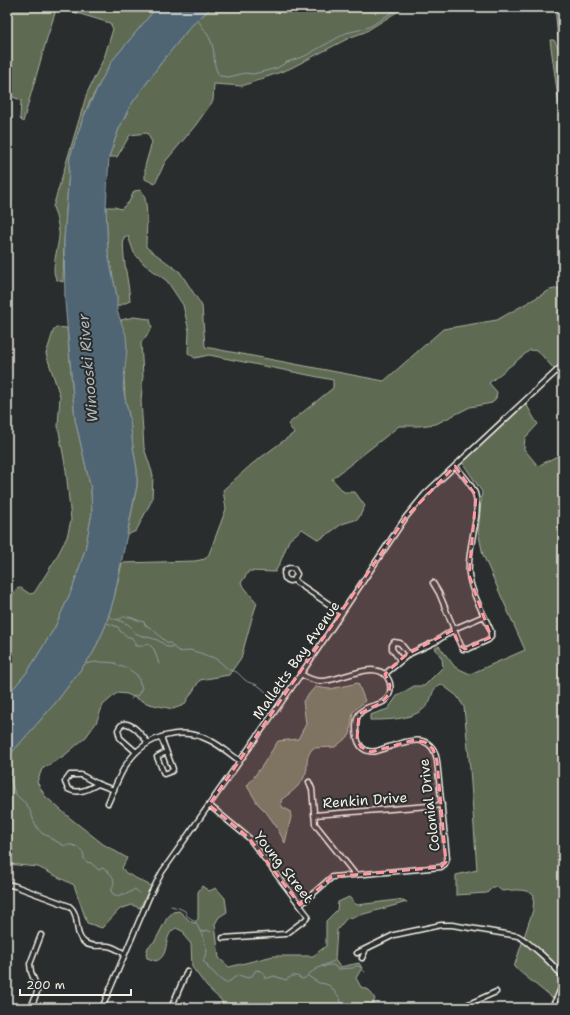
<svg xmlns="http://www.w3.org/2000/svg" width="570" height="1015" font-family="'Shantell Sans',sans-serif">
	<rect width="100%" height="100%" fill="#2a2d2e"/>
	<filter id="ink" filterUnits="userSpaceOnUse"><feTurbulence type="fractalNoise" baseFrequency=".025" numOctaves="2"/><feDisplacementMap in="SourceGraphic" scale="8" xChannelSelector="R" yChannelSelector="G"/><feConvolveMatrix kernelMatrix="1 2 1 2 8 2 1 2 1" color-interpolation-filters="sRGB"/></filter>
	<g filter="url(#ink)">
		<path fill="#5e6b53" stroke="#a9ae9e" d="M7,7H157L112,61L89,103L83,118L70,157L64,240L63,282L57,280C49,270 60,245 59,232C58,223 56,215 53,207L87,93L104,58L113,29L110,23L57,7L47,38L23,122L20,119L21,100L7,95Z
			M212,7H405L365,32L351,37L289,69L242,86L214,84L213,101L195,126L165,162L155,184L145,179V166L152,142L147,133L130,135L117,157H109L118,131L130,106L161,63L191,26Z
			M555,7H563V89L562,92L563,134L550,40H554L559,49Z
			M141,190C150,200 146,234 146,247L180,272L202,306L205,347L384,381L443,329L497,320L550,290L563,287V361L554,369L538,351L530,350L489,383L497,392L496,398L492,403L470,407L436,424L419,426H399L332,479L344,492H355L365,506L358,519L342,524L319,540L302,529L289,540L280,563L275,572L249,571L241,583L257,603L252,618L241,658L229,675L200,680L184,705L173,709L149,704L127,694L117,693L103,705L96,723L86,737L65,755L42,769L37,782L45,796L70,818L103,844L127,858L122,868L126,873L151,886L140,908L132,905L120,909L102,928L87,923L74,885L38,867L7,864V758L57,701L93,653L105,627L114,598L122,563L195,561L205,559L209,554L226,509L223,490L252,464L294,433L288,424L333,388V380L209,355L195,358L188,353L189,331L183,305L167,281L144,264L134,253L128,236L124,237C121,255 129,281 130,301L116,307L117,297L108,253L106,207H115L121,209L129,202L134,191Z
			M134,317L150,319L152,328L141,343L143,376L141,401L144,448L153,475L152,500L136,531L127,535L137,486V470L133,447L130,421L125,398L121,320Z
			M56,327L67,328L75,419L91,489L92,513L85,550L73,587L55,627L28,671L7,696V601L18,588H21L30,594L34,593L55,560L67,537L71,520L66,470L58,426L60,396L46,354L54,329Z
			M525,402L535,420L538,424L525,438L524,449L538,466L563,453V673L559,677L558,692L563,714V1002L561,1000L551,997L514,967L533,910L534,895C525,888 514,890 502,891L497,887H493L487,893L456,895V875L477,870L470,769L464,707L457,696L441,684C430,690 434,695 428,704C417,720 388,720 370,720V715L388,709L397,696L414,686H424L443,667L442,659L435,648L439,646L455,667L470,674L525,650L483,555L478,531L482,492L462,462Z
			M358,683L365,701L353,712L350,735L335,747L313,748C303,760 310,764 305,775C301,786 290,793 281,800L282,807L290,811L291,817L285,843L276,826L266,812L258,804L247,786L262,766L278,741L298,739L306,724L303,701L315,687L330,689Z
			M202,886L209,891L216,888L225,898L227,912L219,917L215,924L219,958L229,967L273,956H313L326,946V921L337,910L338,902L349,897L357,905L397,900L407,902L346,919L337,930L335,960L340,967L359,963L362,968L356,978L361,987L369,990L375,999L371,1008H222V1001L207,987L192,967L191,944L185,937L184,932L176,928C176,928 171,931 171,932C164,941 169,956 156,961L147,958L146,954L148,947L155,941L167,918L173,912L179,911L190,921L194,923L198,919V892Z"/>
		<path fill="#4f6573" stroke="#919da2" d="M157,7H212L191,26L161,63L130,106L118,131L109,157L106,207L108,253L117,297V311L126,335L127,349L123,387L125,398L130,421L133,447L137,470V485L114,598L105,627L93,653L57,701L7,758V696L28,671L55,627L73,587L85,550L92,513L91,489L75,419L65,301L64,240L70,157L83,118L102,79L112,61Z"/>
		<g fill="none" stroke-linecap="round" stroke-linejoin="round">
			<path stroke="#919da2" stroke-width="1" d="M197,19C203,28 211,37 213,48C215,58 213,68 220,76L229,77L245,73L253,74L277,68L287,62L305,56L346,33L363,29L371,26L400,7
				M108,615C119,625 120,615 129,617C132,617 138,621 144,622L145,625C155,629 159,637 168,643H170C177,651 180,654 190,650C195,652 203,653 207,656C217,657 222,664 229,670C239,671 239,675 245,680C248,683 253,683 257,685C263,688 266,694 272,696
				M118,620C122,622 127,623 130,626C133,629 133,633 139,635C150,638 158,638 167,647H173
				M107,623L118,627L120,631L128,637H131L135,642V646H143L147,643L154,649L159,664
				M86,664C94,661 105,662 115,663L119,666L127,668L137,675L142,688L137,696H134L131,699
				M7,773C12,779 12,787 15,793C18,798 23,800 26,804C34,814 34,834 49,836L51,839C56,840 58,843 63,845C67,847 68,844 72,845C79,847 85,852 84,859L87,862L91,863L99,870L103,868C113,876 117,878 111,891L113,894L118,896L122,894H127L135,889L139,893
				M171,906L179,908L185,911L187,916L195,921L203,937L204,938V941L207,951L203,961L207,965L208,968C215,972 219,981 227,983L238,975L248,978L252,976L256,970L261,971L265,974L264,978H268L274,976L286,980L292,976H297L302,979L305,978C309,973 316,969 322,966L324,967L328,965H333L338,969L353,968L356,966H359L365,972
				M201,931L204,932L207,930L211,932
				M322,966L334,961
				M308,976L319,983L326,984L330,986L340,998L341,1003L349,1008"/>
			<defs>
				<path id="minor" d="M294,580L289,581L285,578L284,573C286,568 290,567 294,569L297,574L294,580L296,582L342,613
					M433,583L439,593L461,646L463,649H468L488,640L491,637V631C484,614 471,593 469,574C466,551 482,513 475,493C471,483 462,474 455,466
					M400,660L392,649V645L394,642L400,643L409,654
					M385,674L409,654L435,642L456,628L484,616
					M161,737L173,769L172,771L164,774L157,757L166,752
					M136,752L120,738L118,730C125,713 142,735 148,743
					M309,782L312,789L315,824L355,874
					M98,784C88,789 78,795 68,789L65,782L70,775H81L98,784L114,790
					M108,803C114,790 119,774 128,762C146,736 181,726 209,740C220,745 230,754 240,761
					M209,805L249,838L308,916L306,919L286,934L223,938
					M314,815L442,805
					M7,884L15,886L69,906C81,915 73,933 84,942C91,948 100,945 108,946C114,947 120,951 125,954
					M300,905L332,877L441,867L445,864L447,858L437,761C432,726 397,745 377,751C361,754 356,742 356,728C356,724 356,718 359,714C367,702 386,709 390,692C391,687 390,681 387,677C374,659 339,682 321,681C313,681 307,678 301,674
					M357,953L394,935L441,925H452L518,936C529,942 557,967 563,978
					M362,958L366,949
					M31,1008L37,992L36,985L31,972L30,964L41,935
					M102,1008L150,895L162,872L301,674L406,517L425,494L563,365
					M171,1008L187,971
					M460,1008L496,992
					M551,1008L557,998L563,983"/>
			</defs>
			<use href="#minor" stroke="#f4f1e8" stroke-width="7"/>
			<use href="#minor" stroke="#2a2d2e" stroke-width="4"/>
		</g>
	</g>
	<path fill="#ff9aa2" fill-opacity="0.2" stroke="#ff9aa2" stroke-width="3" stroke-dasharray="8 5" stroke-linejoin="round" d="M455,466L476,496L469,575L491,637L465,649L459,645L453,630L406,655L385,674L390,685L389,694L381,703L359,714L357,739L361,747L371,752L414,740L425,742L433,749L437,761L446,862L441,867L332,877L300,905L249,838L209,805L406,517Z"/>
	<g text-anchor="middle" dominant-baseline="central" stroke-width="4" stroke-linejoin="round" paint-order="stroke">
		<g font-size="14" fill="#f4f1e8" stroke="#2a2d2e">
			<text transform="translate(296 660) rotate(-55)">Malletts Bay Avenue</text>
			<text transform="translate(365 800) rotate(-4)">Renkin Drive</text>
			<text transform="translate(429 805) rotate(-97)">Colonial Drive</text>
			<text transform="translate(284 867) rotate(52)">Young Street</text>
		</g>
		<g font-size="15" font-style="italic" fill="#b2b9b9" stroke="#2a2d2e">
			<text transform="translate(88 368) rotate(-95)">Winooski River</text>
		</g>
	</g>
	<rect width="570" height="1015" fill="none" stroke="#2a2d2e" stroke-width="24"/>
	<rect x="12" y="12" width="546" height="991" fill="none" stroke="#f4f1e8" stroke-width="1.5" filter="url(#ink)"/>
	<path d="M20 989v6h111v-6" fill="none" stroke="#f4f1e8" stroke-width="2"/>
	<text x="26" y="989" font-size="12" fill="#f4f1e8" stroke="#2a2d2e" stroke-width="3" paint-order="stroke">200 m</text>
</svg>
